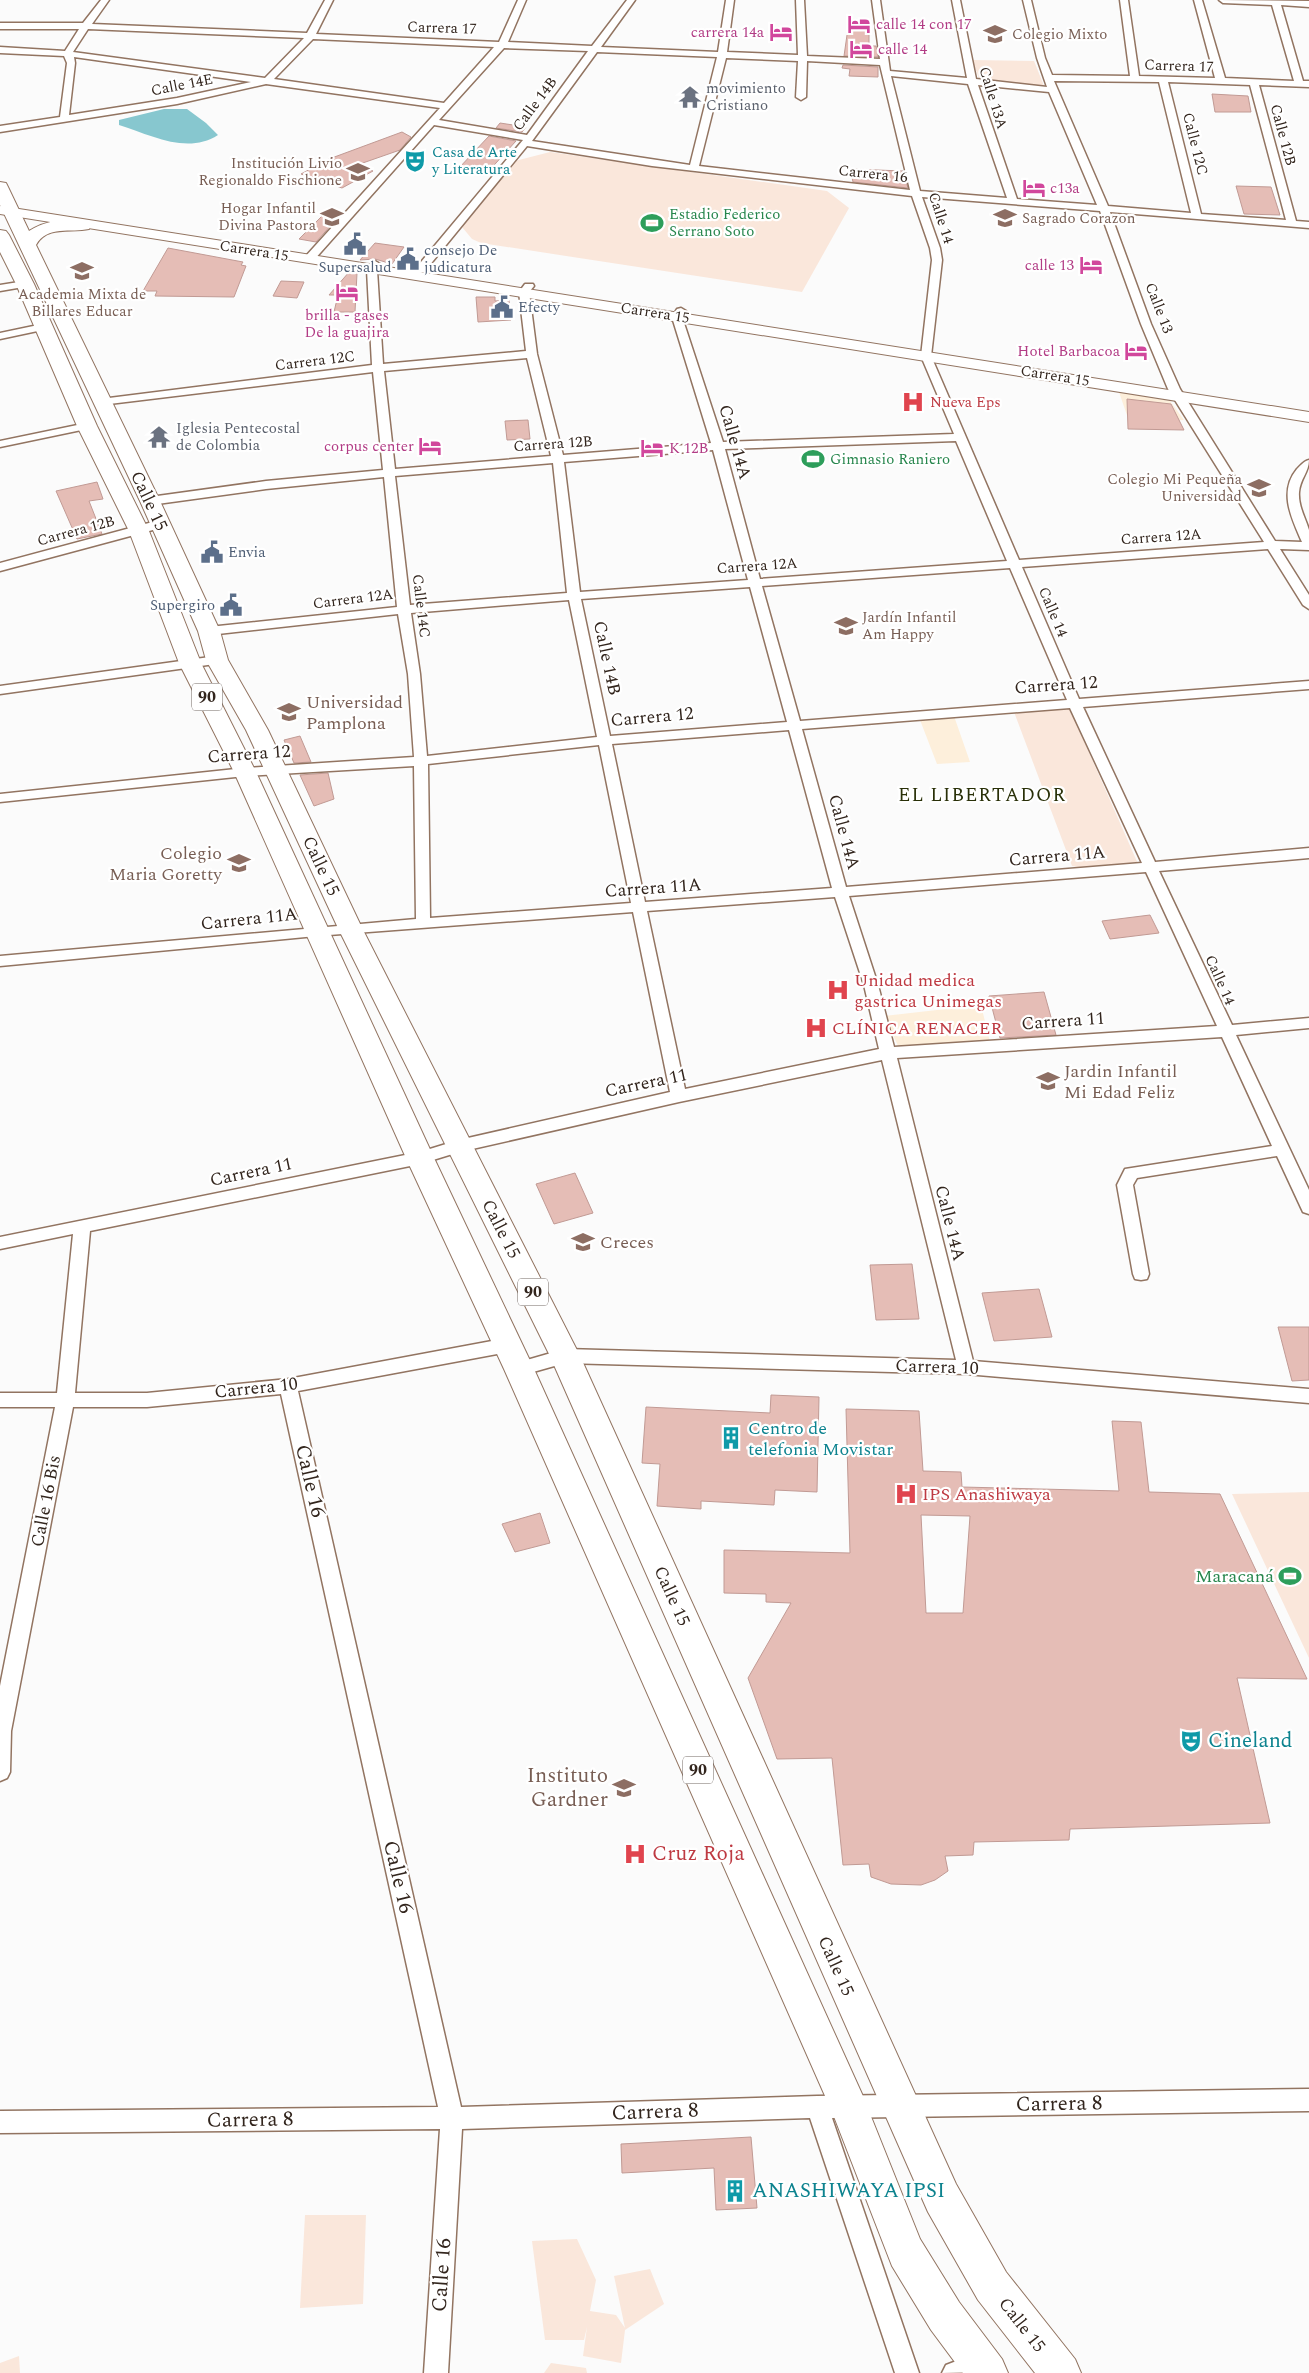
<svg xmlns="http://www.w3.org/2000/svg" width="1309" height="2373" font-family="Spectral,serif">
	<rect width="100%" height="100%" fill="#fbfbfb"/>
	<path fill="#fdefdb" d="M1119,392L1170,401L1184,420L1130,424Z
		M954,716L970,762L937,764L920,720Z
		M981,1005L990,1042L900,1050L884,1016Z"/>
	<path fill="#fae7db" d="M972,60L1034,61L1044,86L980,81Z
		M550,152L827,191L849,208L802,292L481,243L472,239L462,227L515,161Z
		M1069,707L1139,866L1090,869L1072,866L1014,712Z
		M1309,1492V1658L1232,1494Z
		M305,2215H366L363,2304L300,2308Z
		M577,2239L596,2280L590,2311L616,2315L625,2328L614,2276L650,2269L664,2304L625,2330L621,2363L583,2356L587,2327L584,2340H545L532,2241Z
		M19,2356L20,2373H0V2363Z
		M551,2363L586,2368L587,2373H544Z"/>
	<path fill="#87c7cf" d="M164,109H187L206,123L218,135C187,155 151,135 119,125V120Z"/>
	<path fill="#e5bdb6" stroke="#c19a94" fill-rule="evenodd" d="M849,21L869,22V46H876L878,57L844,56Z
		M843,65L878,67V77L849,76L850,69L842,68Z
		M1212,94L1248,96L1251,112H1215Z
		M500,123L526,127L522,132L496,128Z
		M402,132L411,137L400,150L357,165L373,171L342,188L301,174L329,159Z
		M489,136L516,141L486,174L458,169Z
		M850,169L903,171L908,188L853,182Z
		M1236,186L1271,187L1280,215L1244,214Z
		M327,211L342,213L316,242L299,239Z
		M375,243L382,244L404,247L392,264L375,259L360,260Z
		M168,248L243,262L241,265L246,266L234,297L155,296L157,291H143Z
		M350,271L357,273L355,312H334L338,295H329Z
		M281,281L304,282L297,298L273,296Z
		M476,297H495V301L509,300L511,320L478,322Z
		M1127,399L1171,404L1184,430L1128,429Z
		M528,420L530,439L507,440L505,421Z
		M97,482L103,499L89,501L102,534L77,539L56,491Z
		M300,736L311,762L294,763L284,740Z
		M328,773L334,799L314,806L300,775Z
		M1150,915L1159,933L1110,939L1102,921Z
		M1044,992L1056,1035L1000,1038L989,996Z
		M575,1173L593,1213L554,1224L536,1184Z
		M912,1264L919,1319L876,1320L870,1265Z
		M1039,1289L1052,1337L994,1341L982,1293Z
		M1278,1327H1309V1380L1292,1381Z
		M771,1395L819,1397L817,1492L775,1490L774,1505L701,1501V1509L657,1506L660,1464L642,1463L646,1407L770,1413Z
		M846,1409L919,1411L923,1471L961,1472L962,1487L1119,1491L1112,1421L1141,1422L1149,1492L1220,1494L1307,1679L1237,1678L1270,1823L1070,1829L1069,1840L974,1842L973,1855L945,1856L948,1871L935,1880L921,1885L891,1884L871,1877L869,1864L843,1865L832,1758L777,1759L748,1678L791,1603L766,1602V1594L724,1593V1550L850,1553ZM921,1515L970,1516L963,1613H926Z
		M540,1513L550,1543L515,1552L502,1524Z
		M751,2137L757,2208L716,2210L714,2168L622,2173L621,2144Z"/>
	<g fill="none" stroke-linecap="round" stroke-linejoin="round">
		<defs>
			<path id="street" d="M101,0H109L92,24L307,33L325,0H333L316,34L499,42L518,0H526L508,42L592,46L627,0H635L601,47L718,52L726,0H734L727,52L798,55L796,0H804L807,56L880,59L872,0H880L890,71L967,78L952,0H960L976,79L1047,87L1037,58L1023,0H1031L1045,58L1052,75L1130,76L1120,0H1128L1139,76L1215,78L1194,0H1202L1225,78L1294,81L1272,5L1223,3L1219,0L1309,1V7L1281,5L1303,81H1309V87L1259,85L1296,221L1309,222V228L1110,212L1151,324L1180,389L1275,541L1302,542C1292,519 1278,492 1297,469C1301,465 1304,461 1309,460C1309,472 1300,479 1299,492C1298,506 1305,517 1309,530C1309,536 1309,543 1309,550L1280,549L1309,595V609L1303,605L1268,549L1022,567L1079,699L1309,681V689L1083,707L1155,862L1309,848V858L1159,871L1232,1025L1309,1018V1028L1236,1035L1309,1190V1214L1303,1212L1277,1156L1137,1178L1133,1185L1149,1274L1147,1279L1141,1280L1135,1279L1133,1274L1117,1185L1125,1169L1272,1146L1222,1037L897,1058L973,1361L1309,1389V1403L966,1374L565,1363L519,1376L513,1374L510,1369L513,1364L565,1349L956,1360L882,1060L679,1102L459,1152L420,1164L90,1231L75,1393H147L288,1379L508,1338L514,1340L517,1345L514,1350L508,1352L298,1391L461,2107L817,2096L1309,2089V2111L832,2118L919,2373H895L810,2118L462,2129L448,2373H424L440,2129L0,2133V2111L438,2107L281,1394L147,1407H73L11,1731L10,1772L7,1778L0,1781V1686L55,1407H0V1393H57L73,1234L0,1249V1237L420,1152L459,1140L670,1092L633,912L316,936L0,966V956L416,919L414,766L245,776L0,802V794L245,768L414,757L408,674L398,614L209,635L203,631L209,627L397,607L384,477L266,489L150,505L144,501L150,497L266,481L383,470L373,372L101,405L95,402L101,399L372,365L367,270L371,262L375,261L380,264L377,270L383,364L526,351L519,292L525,284H533L534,286L529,292L537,354L563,455L711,443L672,317L677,309L681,308L686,311L682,317L723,442L954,434L921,356L932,260L930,248L912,196L652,166L527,146L424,272L420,273L415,270L416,268L523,140L434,125L313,261L309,262L304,259L305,257L440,108L266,84L177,104L0,132V126L60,117L67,63L64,56L0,53V47L65,51L79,29H0V23H83ZM88,29L304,38L265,78L73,52ZM313,39L494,47L444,103L274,79ZM504,48L588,51L527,135L439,120ZM597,52L717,57L690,165L532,141ZM74,57L251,82L177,98L69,115L75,63ZM726,58L798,61L796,97L801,100L806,97L807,61L880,65L910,190L699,166ZM891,76L968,84L1007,198L920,191ZM1054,81L1159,82L1191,213L1108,206ZM1168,82L1250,85L1286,220L1201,214ZM978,85L1049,92L1097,205L1017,199ZM922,197L1100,211L1141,324L1168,389L1264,542L1019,560L931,356L942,260L940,248ZM527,358L551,456L395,469L384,371ZM956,441L1007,561L760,579L725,449ZM713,450L748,580L580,592L564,462ZM553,463L567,593L410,605L395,476ZM1010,568L1067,700L800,721L762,586ZM750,587L787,722L610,736L581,599ZM569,600L597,737L427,756L420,674L411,613ZM1070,708L1142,863L846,887L802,729ZM789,730L832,888L645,902L612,744ZM599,745L631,903L430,918L428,764ZM1146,872L1217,1026L894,1047L878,985L849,896ZM835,897L864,985L879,1049L685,1089L647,911Z
				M25,281L29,282V286L0,291V285Z
				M43,324L48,327L47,329L0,339V333Z
				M87,423L93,426L91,428L0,447V441Z
				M160,520L166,524L164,527L0,571V563Z
				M217,656L222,657L223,660L222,663L0,694V686Z
				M980,2352L988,2356L992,2364L988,2372L942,2373L946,2365Z"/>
			<path id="secondary" d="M0,206L1309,412V422L0,214Z"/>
			<path id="highway" d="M0,182L6,183L8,187L29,231C46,220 70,217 89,221L91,225L89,229C71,233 47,225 36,245L160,501L220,631L228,660L268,730L362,928L580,1356L956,2184L1006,2272L1075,2359L1081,2373H1035L978,2300L928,2212L550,1356L338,928L246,730L206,660L198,631L140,501L0,205Z
				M0,230L6,231L9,235L34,284L97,426L149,531L201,663L256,772L434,1158L534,1369L862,2094L920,2239L959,2302L1002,2359L1008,2373H963L931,2330L892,2266L833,2114L504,1369L406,1158L234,772L179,663L129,531L77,426L16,284L0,252Z"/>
		</defs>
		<use href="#street" stroke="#927461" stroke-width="3"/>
		<use href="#secondary" stroke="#927461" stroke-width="2"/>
		<use href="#highway" stroke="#927461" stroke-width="2"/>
		<use href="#street" fill="#fff" fill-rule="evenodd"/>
		<use href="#secondary" fill="#fff" fill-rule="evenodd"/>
		<use href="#highway" fill="#fff" fill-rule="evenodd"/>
	</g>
	<defs>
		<symbol id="hotel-bare" viewBox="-9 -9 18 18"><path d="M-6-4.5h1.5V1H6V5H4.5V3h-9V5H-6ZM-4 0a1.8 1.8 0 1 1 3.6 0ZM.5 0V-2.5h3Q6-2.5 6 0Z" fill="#d1479c" stroke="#fff" stroke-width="2.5" paint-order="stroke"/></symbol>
		<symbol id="school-bare" viewBox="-9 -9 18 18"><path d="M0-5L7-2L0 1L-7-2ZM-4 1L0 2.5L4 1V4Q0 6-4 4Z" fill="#8d6e63" stroke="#fff" stroke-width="2.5" paint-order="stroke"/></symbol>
		<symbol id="temple-bare" viewBox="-9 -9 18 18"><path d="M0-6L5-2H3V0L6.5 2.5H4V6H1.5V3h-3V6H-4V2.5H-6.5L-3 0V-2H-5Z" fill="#6b7280" stroke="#fff" stroke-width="2.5" paint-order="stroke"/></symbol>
		<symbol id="theatre-bare" viewBox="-9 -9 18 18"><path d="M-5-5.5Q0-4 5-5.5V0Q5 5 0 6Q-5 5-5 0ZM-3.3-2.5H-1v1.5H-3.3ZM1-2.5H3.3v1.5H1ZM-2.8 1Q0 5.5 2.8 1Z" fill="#0f9aa8" stroke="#fff" stroke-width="2.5" paint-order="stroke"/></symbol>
		<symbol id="stadium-bare" viewBox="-9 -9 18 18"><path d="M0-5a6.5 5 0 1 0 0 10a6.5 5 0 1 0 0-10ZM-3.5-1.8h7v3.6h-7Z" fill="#2e9e5b" stroke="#fff" stroke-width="2.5" paint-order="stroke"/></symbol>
		<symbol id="civic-bare" viewBox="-9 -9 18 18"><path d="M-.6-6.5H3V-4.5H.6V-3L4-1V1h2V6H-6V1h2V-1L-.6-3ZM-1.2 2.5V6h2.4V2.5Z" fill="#5c6f8a" stroke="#fff" stroke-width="2.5" paint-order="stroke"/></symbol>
		<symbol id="hospital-bare" viewBox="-9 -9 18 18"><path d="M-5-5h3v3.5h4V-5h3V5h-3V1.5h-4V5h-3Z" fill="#e0444e" stroke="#fff" stroke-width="2.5" paint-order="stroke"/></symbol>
		<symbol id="university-bare" viewBox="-9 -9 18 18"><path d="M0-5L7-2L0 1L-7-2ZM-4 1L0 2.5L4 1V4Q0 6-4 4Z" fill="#8d6e63" stroke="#fff" stroke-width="2.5" paint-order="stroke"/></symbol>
		<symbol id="building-bare" viewBox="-9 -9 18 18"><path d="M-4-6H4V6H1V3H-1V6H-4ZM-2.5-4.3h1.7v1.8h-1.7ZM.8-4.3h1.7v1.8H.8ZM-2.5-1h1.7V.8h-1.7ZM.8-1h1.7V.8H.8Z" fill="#0f9aa8" stroke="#fff" stroke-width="2.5" paint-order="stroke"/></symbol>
	</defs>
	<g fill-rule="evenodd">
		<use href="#hotel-bare" x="843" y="8" width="32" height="32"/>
		<use href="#hotel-bare" x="765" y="16" width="32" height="32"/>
		<use href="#school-bare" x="979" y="18" width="32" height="32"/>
		<use href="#hotel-bare" x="845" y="33" width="32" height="32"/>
		<use href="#temple-bare" x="674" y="81" width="32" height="32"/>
		<use href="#theatre-bare" x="399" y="145" width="32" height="32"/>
		<use href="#school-bare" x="342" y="156" width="32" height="32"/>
		<use href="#hotel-bare" x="1018" y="172" width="32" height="32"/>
		<use href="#school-bare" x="316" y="201" width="32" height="32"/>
		<use href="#school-bare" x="989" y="202" width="32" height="32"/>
		<use href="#stadium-bare" x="636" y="207" width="32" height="32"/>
		<use href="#civic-bare" x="339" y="228" width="32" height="32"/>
		<use href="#civic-bare" x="392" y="243" width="32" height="32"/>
		<use href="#hotel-bare" x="1075" y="249" width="32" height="32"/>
		<use href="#school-bare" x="66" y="255" width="32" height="32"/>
		<use href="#hotel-bare" x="331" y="276" width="32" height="32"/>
		<use href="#civic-bare" x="486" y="291" width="32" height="32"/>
		<use href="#hotel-bare" x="1120" y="335" width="32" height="32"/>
		<use href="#hospital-bare" x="897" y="386" width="32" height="32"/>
		<use href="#temple-bare" x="143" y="421" width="32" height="32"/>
		<use href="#hotel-bare" x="414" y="430" width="32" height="32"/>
		<use href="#hotel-bare" x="636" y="432" width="32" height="32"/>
		<use href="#stadium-bare" x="797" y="443" width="32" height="32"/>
		<use href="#school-bare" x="1243" y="472" width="32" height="32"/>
		<use href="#civic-bare" x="196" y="536" width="32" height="32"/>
		<use href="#civic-bare" x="215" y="589" width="32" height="32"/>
		<use href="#school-bare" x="830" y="610" width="32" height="32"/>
		<use href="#university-bare" x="273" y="696" width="32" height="32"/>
		<use href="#school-bare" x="223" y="847" width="32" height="32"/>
		<use href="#hospital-bare" x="822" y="974" width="32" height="32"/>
		<use href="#hospital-bare" x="800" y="1012" width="32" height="32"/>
		<use href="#school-bare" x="1032" y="1065" width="32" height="32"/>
		<use href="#school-bare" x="567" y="1226" width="32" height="32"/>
		<use href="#building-bare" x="715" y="1422" width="32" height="32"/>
		<use href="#hospital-bare" x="890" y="1478" width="32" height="32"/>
		<use href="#stadium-bare" x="1274" y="1560" width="32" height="32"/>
		<use href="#theatre-bare" x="1175" y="1725" width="32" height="32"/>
		<use href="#school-bare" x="608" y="1772" width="32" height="32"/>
		<use href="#hospital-bare" x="619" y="1838" width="32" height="32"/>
		<use href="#building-bare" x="719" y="2175" width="32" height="32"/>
	</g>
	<g text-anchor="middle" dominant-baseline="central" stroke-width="4.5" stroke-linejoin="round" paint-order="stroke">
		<g font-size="15" fill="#b23c85" stroke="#fff" text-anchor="start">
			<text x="876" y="24">calle 14 con 17</text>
			<text x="764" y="32" text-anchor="end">carrera 14a</text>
			<text x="878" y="49">calle 14</text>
			<text x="1050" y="188">c13a</text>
			<text x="1074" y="265" text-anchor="end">calle 13</text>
			<text x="347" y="315" text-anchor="middle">brilla - gases<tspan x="347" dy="17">De la guajira</tspan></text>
			<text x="1120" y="351" text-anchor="end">Hotel Barbacoa</text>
			<text x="414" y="446" text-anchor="end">corpus center</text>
			<text x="669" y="448">K 12B</text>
		</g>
		<g font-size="15" fill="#32251d" stroke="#fff">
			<text transform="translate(442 28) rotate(2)">Carrera 17</text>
			<text transform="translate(1179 66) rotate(2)">Carrera 17</text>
			<text transform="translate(182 85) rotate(-11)">Calle 14E</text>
			<text transform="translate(993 98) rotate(73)">Calle 13A</text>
			<text transform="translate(535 104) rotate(-53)">Calle 14B</text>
			<text transform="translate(1283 135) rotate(75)">Calle 12B</text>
			<text transform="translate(1195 144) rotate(76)">Calle 12C</text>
			<text transform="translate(873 174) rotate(6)">Carrera 16</text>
			<text transform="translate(941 218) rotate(72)">Calle 14</text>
			<text transform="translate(254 251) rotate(9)">Carrera 15</text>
			<text transform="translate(1159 308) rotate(69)">Calle 13</text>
			<text transform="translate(655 313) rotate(9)">Carrera 15</text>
			<text transform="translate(315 361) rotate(-7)">Carrera 12C</text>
			<text transform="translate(1055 376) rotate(9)">Carrera 15</text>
			<text transform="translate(553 444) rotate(-4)">Carrera 12B</text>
			<text transform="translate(76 531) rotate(-15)">Carrera 12B</text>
			<text transform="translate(1161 537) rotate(-4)">Carrera 12A</text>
			<text transform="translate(757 566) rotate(-4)">Carrera 12A</text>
			<text transform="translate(353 599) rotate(-7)">Carrera 12A</text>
			<text transform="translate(421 606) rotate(83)">Calle 14C</text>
			<text transform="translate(1053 612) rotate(67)">Calle 14</text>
			<text transform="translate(1220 980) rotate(66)">Calle 14</text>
		</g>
		<g font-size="15" fill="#785e54" stroke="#fff" text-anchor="start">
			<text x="1012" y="34">Colegio Mixto</text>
			<text x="342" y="163" text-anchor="end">Institución Livio<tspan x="342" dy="17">Regionaldo Fischione</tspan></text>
			<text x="316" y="208" text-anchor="end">Hogar Infantil<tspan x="316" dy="17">Divina Pastora</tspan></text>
			<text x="1022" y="218">Sagrado Corazon</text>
			<text x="82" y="294" text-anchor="middle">Academia Mixta de<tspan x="82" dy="17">Billares Educar</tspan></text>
			<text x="1242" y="479" text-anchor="end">Colegio Mi Pequeña<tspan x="1242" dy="17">Universidad</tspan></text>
			<text x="862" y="617">Jardín Infantil<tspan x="862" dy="17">Am Happy</tspan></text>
		</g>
		<g font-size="15" fill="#5b616d" stroke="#fff" text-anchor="start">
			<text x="706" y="88">movimiento<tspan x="706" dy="17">Cristiano</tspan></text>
			<text x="176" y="428">Iglesia Pentecostal<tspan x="176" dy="17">de Colombia</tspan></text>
		</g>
		<g font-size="15" fill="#0d838f" stroke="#fff" text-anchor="start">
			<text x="432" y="152">Casa de Arte<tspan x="432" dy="17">y Literatura</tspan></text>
		</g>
		<g font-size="15" fill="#27864d" stroke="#fff" text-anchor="start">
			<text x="669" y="214">Estadio Federico<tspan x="669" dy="17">Serrano Soto</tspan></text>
			<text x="830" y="459">Gimnasio Raniero</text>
		</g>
		<g font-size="15" fill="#4e5e75" stroke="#fff" text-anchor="start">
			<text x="424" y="250">consejo De<tspan x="424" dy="17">judicatura</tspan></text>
			<text x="355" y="267" text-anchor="middle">Supersalud</text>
			<text x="518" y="307">Efecty</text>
			<text x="228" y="552">Envia</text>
			<text x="215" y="605" text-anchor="end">Supergiro</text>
		</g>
		<g font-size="15" fill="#be3a42" stroke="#fff" text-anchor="start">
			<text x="930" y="402">Nueva Eps</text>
		</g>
		<g fill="#fff" stroke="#706661" stroke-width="1">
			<rect x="192" y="683.5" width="30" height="27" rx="4"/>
			<rect x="518" y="1278.5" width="30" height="27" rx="4"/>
			<rect x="683" y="1756.5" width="30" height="27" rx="4"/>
		</g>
		<g font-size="16" font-weight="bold" fill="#32251d">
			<text x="207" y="697">90</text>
			<text x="533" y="1292">90</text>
			<text x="698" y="1770">90</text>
		</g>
		<g font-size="18" fill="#32251d" stroke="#fff">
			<text transform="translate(735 442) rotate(74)">Calle 14A</text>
			<text transform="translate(149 501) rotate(65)">Calle 15</text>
			<text transform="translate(607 658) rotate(78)">Calle 14B</text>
			<text transform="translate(1056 685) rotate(-4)">Carrera 12</text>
			<text transform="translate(652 717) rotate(-5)">Carrera 12</text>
			<text transform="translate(249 754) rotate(-4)">Carrera 12</text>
			<text transform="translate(844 832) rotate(75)">Calle 14A</text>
			<text transform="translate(1057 856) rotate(-5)">Carrera 11A</text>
			<text transform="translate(321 866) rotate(65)">Calle 15</text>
			<text transform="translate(653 888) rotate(-4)">Carrera 11A</text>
			<text transform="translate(249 919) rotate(-6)">Carrera 11A</text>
			<text transform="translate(1063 1021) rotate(-4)">Carrera 11</text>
			<text transform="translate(646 1083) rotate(-12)">Carrera 11</text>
			<text transform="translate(251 1172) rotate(-12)">Carrera 11</text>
			<text transform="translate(950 1223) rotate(76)">Calle 14A</text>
			<text transform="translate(501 1229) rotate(63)">Calle 15</text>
			<text transform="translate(937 1367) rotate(2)">Carrera 10</text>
			<text transform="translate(256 1388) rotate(-6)">Carrera 10</text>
			<text transform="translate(46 1501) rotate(-79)">Calle 16 Bis</text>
			<text transform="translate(672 1596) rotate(66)">Calle 15</text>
			<text transform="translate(836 1966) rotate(66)">Calle 15</text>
			<text transform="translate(1022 2325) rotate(52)">Calle 15</text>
		</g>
		<g font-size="18" fill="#785e54" stroke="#fff" text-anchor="start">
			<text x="306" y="702">Universidad<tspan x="306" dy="21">Pamplona</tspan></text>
			<text x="222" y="853" text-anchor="end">Colegio<tspan x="222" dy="21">Maria Goretty</tspan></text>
			<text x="1064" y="1071">Jardin Infantil<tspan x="1064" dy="21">Mi Edad Feliz</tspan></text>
			<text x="600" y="1242">Creces</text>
		</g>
		<g font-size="18" fill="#be3a42" stroke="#fff" text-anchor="start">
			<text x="854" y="980">Unidad medica<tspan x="854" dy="21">gastrica Unimegas</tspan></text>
			<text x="832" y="1028">CLÍNICA RENACER</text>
			<text x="922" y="1494">IPS Anashiwaya</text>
		</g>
		<g font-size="18" fill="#0d838f" stroke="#fff" text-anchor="start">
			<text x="748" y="1428">Centro de<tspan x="748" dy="21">telefonia Movistar</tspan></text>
		</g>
		<g font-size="18" fill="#27864d" stroke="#fff" text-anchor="end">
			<text x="1274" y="1576">Maracaná</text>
		</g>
		<g font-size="19" letter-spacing="1" fill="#293008" stroke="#fff">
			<text x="982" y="795">EL LIBERTADOR</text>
		</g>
		<g font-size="21" fill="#32251d" stroke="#fff">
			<text transform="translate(310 1481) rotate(77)">Calle 16</text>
			<text transform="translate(398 1877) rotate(77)">Calle 16</text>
			<text transform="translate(1059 2104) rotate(-1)">Carrera 8</text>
			<text transform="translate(655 2112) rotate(-2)">Carrera 8</text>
			<text transform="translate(250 2120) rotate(-1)">Carrera 8</text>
			<text transform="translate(442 2275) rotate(-86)">Calle 16</text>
		</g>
		<g font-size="21" fill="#0d838f" stroke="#fff" text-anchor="start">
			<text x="1208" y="1741">Cineland</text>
			<text x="752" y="2191">ANASHIWAYA IPSI</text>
		</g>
		<g font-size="21" fill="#785e54" stroke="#fff" text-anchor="end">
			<text x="608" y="1776">Instituto<tspan x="608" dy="24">Gardner</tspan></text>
		</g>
		<g font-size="21" fill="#be3a42" stroke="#fff" text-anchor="start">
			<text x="652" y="1854">Cruz Roja</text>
		</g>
	</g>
</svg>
